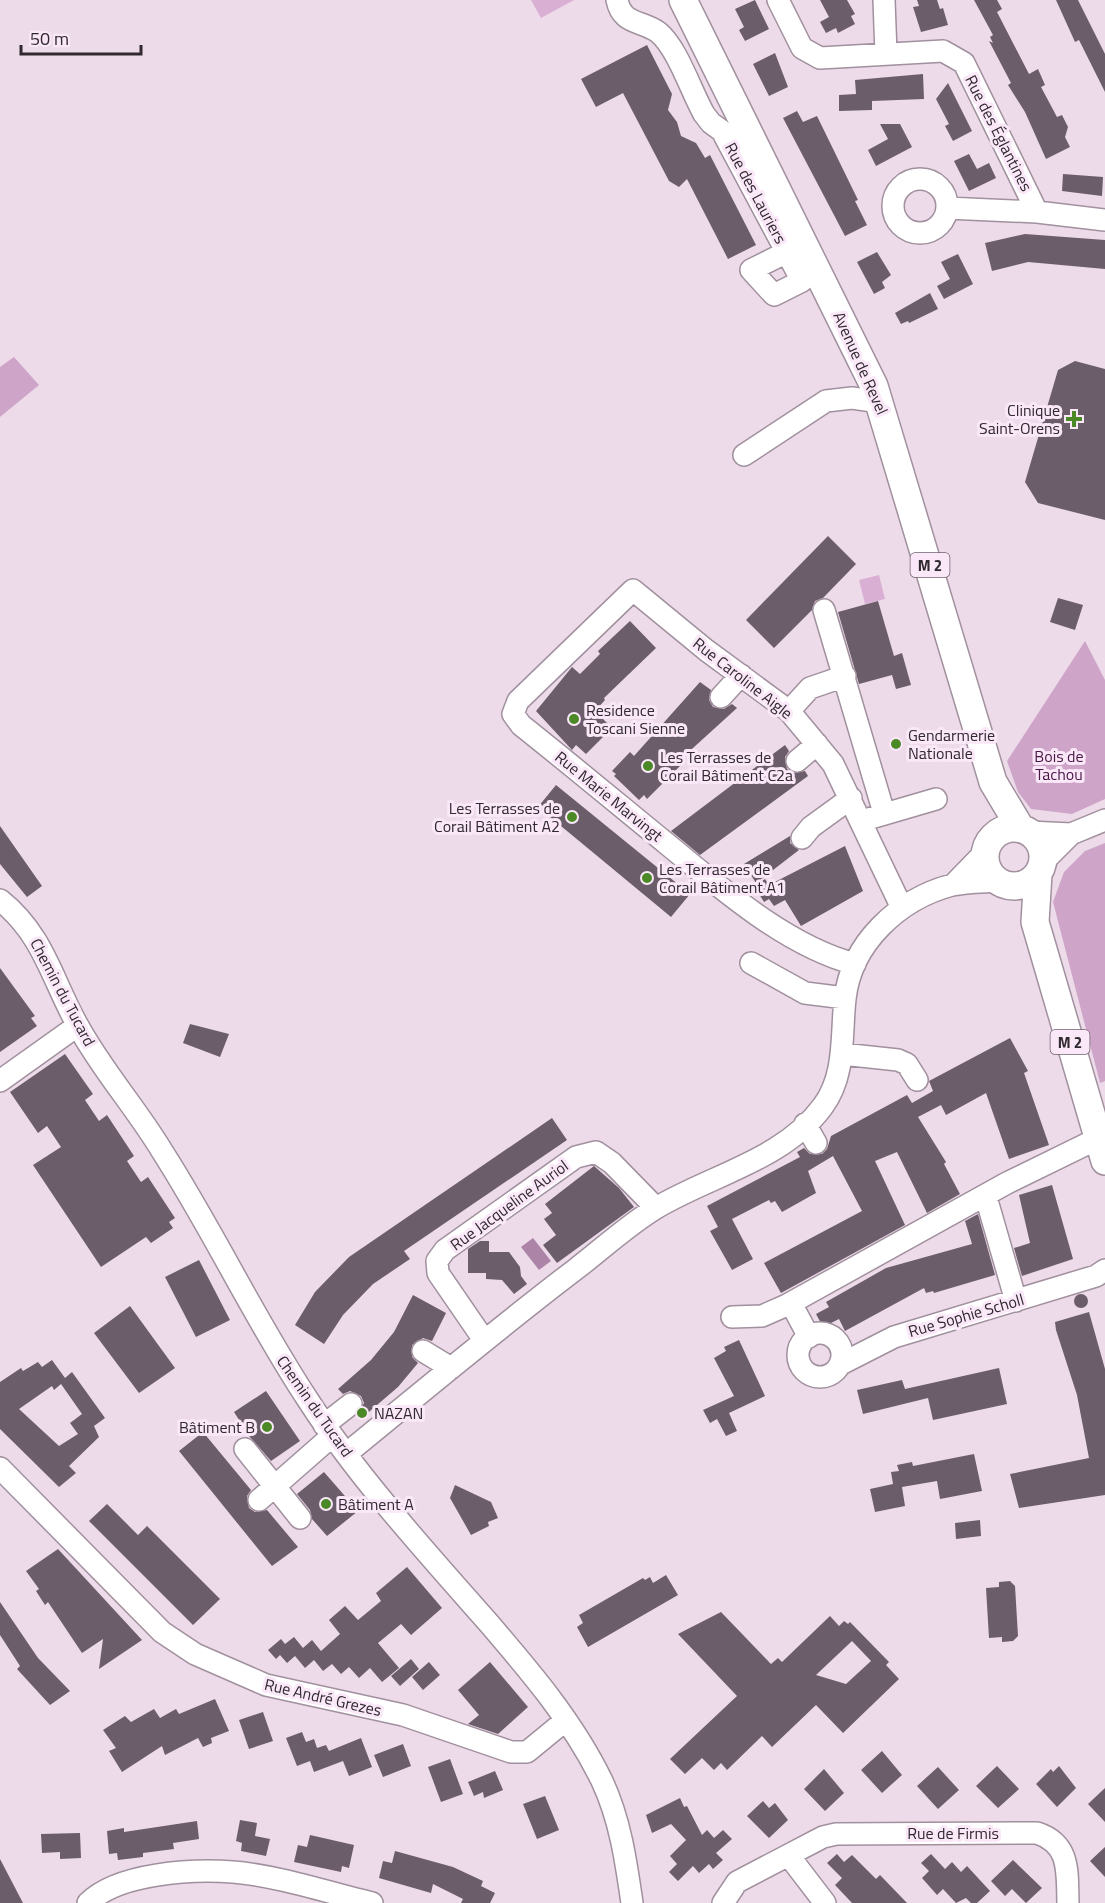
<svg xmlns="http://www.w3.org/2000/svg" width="1105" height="1903" font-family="'Titillium Web',sans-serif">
	<rect width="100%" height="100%" fill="#eddbea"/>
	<path fill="#d9b0d4" d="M531,0H574L541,18Z
		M879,575L885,599L865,604L859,580Z"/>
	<path fill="#cea5c9" d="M14,357L39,385L0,417V367Z
		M1085,641L1105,680V799L1072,814L1031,809L1018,792L1007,761Z
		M1105,843V1081L1100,1083L1053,902L1064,872L1085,851Z"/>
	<path fill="#ac84a8" d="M533,1238L551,1261L539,1270L521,1247Z"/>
	<path fill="#6c5d6a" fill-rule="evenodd" d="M755,0L769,29L745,41L739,30L744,27L735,9Z
		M820,0H847L855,14L851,16L855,24L838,33L836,28L826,33L820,22L829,17Z
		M917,0H937L940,9L943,8L948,25L921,32L913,7L919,6Z
		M974,0H997L1002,9L997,12L1029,74L1038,69L1045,85L1041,87L1057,117L1062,115L1068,127L1065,137L1070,147L1046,159L1025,112L1008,85L1011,83L989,41L993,43L990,37L993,35Z
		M1056,0H1078L1105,54V92L1079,40L1075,42Z
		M647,45L672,94L668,110L677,122L681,136L696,143L705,158L710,155L756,245L728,259L687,179L679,187L669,181L623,93L596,107L581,79Z
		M775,53L788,87L769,96L753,64Z
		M923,74L924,99L872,101V110L839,111V95L856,94L855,80Z
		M948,83L972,131L953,141L945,126L949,124L936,99Z
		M797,111L803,122L817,116L858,200L855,201L867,225L845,236L783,118Z
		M880,124H900L912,147L876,166L868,150L888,139Z
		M969,154L977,169L989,163L996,178L969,191L954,161Z
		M1063,174L1103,177L1102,196L1062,191Z
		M1025,234L1105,240V269L1028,262L992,271L985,243Z
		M877,252L891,275L882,282L885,288L874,294L857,262Z
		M958,254L973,284L944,299L937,286L950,279L941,262Z
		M930,293L938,309L909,323L908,321L901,324L895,313Z
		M1075,361L1105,369V520L1038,503L1025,482L1058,370Z
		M828,536L856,564L823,598L815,601L812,610L774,648L746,620Z
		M1058,598L1083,605L1075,630L1050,622Z
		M878,601L894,656L902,653L911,685L896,689L892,675L859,684L838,612Z
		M630,621L656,648L604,698L605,700L595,711L612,728L586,754L576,745L572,750L536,711L572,667L580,674L600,654L598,651Z
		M700,682L711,690L709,700L713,707L724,709L732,704L737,708L682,758L685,761L647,799L644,795L639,800L614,776L616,774L612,771L630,752L634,756Z
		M785,745L789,751L785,757L787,769L793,773L805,771L808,776L700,855L671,831Z
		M556,785L690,894L671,917L538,807Z
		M0,826L42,886L27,897L0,864Z
		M790,836V843L799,850L756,883L744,864Z
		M845,846L863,891L801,926L785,900L774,906L769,899L764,902L754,886L765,879L769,885Z
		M0,968L35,1016L31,1018L37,1026L0,1052Z
		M190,1024L229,1034L220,1057L183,1043Z
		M1010,1038L1028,1071L1024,1073L1049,1145L1009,1159L986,1093L946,1115L941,1105L918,1117L946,1162L944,1164L960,1194L927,1213L897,1152L875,1161L905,1225L781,1293L764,1263L862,1211L833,1156L808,1171L816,1193L782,1212L775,1201L771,1203L769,1200L732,1219L753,1259L732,1270L710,1231L718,1227L707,1206L800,1157L797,1152L804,1148L810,1154H822L827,1149L831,1136L907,1095L912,1103L933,1091L929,1081Z
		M65,1054L93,1094L85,1100L99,1121L107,1115L134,1156L127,1161L141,1182L148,1177L175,1218L169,1222L173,1228L151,1243L146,1237L101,1267L33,1165L61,1147L47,1126L38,1133L10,1092Z
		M552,1118L567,1140L404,1251L410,1259L373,1284L343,1315L324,1344L295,1325L315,1292L349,1257Z
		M594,1166L619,1188L634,1207L557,1263L543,1245L556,1235L544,1219L552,1213L545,1204Z
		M1052,1185L1073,1259L1022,1276L1014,1248L1030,1243L1019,1195Z
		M978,1214L995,1275L934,1293L933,1291L926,1293L924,1288L845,1331L839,1319L823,1327L816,1314L829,1307L826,1302L886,1268L972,1244L965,1221Z
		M480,1241H489V1252H509L520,1267L521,1276L527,1284L514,1294L502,1280L486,1279V1273H468V1249Z
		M199,1260L230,1320L196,1337L165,1277Z
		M1074 1301a7 7 0 1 1 14 0a7 7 0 1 1-14 0Z
		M413,1295L446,1313L432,1341L423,1338L412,1345V1357L418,1363L398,1387L363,1417L359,1413L364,1403L361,1396L350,1391L343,1394L338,1389L371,1360L394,1332Z
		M130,1306L175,1368L139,1393L94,1333Z
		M1089,1312L1105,1369V1495L1019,1508L1010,1474L1089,1458L1077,1395L1056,1330L1055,1322Z
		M739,1340L765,1396L729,1413L737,1431L726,1436L717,1419L710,1423L703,1410L734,1396L714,1358L726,1351L724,1347Z
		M52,1360L65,1378L72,1372L105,1418L94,1426L99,1437L69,1466L76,1473L59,1487L0,1429V1382L21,1368L23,1371L38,1362L42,1367ZM61,1384L82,1414L70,1423L78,1434L59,1446L19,1409L52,1386L54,1390Z
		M999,1368L1007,1404L933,1420L928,1398L863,1414L857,1390L902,1380L905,1389Z
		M266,1391L300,1441L271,1461L250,1437L234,1412Z
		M203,1432L251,1490L247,1496L249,1508L255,1512L267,1510L298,1547L272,1566L179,1451Z
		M974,1454L982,1491L940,1499L937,1481L902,1487L905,1506L875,1512L870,1489L893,1484L891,1472L899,1471L897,1465L912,1462L913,1466Z
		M324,1472L358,1511L327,1536L312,1519L310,1510L297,1494Z
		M455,1485L491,1502L498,1518L488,1522L489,1526L471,1535L450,1498Z
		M107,1504L138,1535L147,1526L220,1599L193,1625L89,1521Z
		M980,1520L981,1536L956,1539L955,1523Z
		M58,1549L142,1640L99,1669L103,1639L82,1653L48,1602L45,1605L36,1591L39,1589L26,1571Z
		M407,1567L442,1608L411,1635L401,1624L378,1643L399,1668L382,1682L370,1668L359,1678L349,1667L341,1674L332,1664L323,1671L314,1660L305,1668L295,1656L287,1663L280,1655L276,1659L268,1650L281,1639L285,1644L294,1637L303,1648L312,1640L321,1651L340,1634L329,1620L345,1606L358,1620L381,1601L376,1593Z
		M666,1575L678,1595L588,1647L577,1627L583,1623L579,1615L643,1578L645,1580L650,1577L653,1583Z
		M1010,1581L1015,1586L1018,1636L1013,1641L1002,1642V1637L989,1638L986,1588L999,1587V1582Z
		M0,1602L38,1658L70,1691L50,1705L17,1669L20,1666L0,1635Z
		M721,1612L771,1664L778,1658L782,1662L830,1616L839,1626L844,1621L848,1624L850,1622L889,1662L886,1665L899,1679L843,1733L816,1705L772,1747L762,1736L727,1770L721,1763L714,1770L702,1758L685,1774L670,1759L737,1696L678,1634ZM852,1641L871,1661L846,1684L816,1675Z
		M411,1659L419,1669L400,1686L391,1676Z
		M429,1662L440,1675L423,1690L412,1677Z
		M490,1662L528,1707L498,1734L468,1724L479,1715L458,1690Z
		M215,1699L229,1731L211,1738L212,1743L203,1747L198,1738L165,1755L162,1746L122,1772L109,1751L116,1748L103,1730L125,1716L131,1722L154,1709L160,1718L176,1709L179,1714Z
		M263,1712L273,1741L249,1749L239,1720Z
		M302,1732L306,1742L314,1739L317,1748L326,1745L329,1751L361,1738L372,1767L349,1776L343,1761L314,1772L310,1761L297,1766L286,1738Z
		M403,1744L411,1766L383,1777L374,1755Z
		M882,1751L902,1775L882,1793L861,1770Z
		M450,1759L463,1794L441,1802L428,1767Z
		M997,1766L1019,1789L998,1808L976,1786Z
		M1059,1766L1076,1788L1057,1807L1036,1784L1051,1769L1053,1772Z
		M938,1767L959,1790L938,1809L917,1786Z
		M824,1769L844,1793L825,1811L804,1789Z
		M495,1771L503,1790L484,1798L483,1792L474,1796L468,1782Z
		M1105,1788V1822L1088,1804Z
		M545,1796L559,1830L537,1839L523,1804Z
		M680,1798L684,1807L687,1806L702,1835L707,1830L714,1838L723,1830L732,1839L716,1853L723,1860L713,1869L709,1864L699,1873L693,1866L678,1881L669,1872L677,1864L670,1856L686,1840L671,1824L652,1833L646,1815Z
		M763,1801L769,1808L775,1803L788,1820L769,1838L747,1816Z
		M240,1820L257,1823L255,1836L270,1839L266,1856L241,1851L242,1843L236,1841Z
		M197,1821L199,1839L173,1843L174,1849L143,1853V1857L118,1860L117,1853L109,1854L107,1831L124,1828V1832Z
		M80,1833L81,1858L60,1859V1852L42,1853L41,1834Z
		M310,1835L354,1845L349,1868L342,1866L341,1872L294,1862L298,1845L307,1847Z
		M1105,1847V1877L1090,1861Z
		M395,1851L453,1867L483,1881L481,1886L495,1893L490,1903H461L463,1899L433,1884L431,1893L379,1878L383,1861L392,1863Z
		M837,1854L844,1862L852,1855L876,1879L880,1875L907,1903H852L835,1885L842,1878L827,1863Z
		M931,1854L945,1869L952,1862L961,1872L967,1866L990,1891L977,1903H971L966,1898L956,1903L943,1889L937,1895L922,1878L929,1871L921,1863Z
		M0,1859L23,1903H0Z
		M1013,1860L1042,1888L1026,1903L1012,1889L1005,1896L991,1881Z"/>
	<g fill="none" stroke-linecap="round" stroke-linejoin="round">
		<defs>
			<path id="minor" d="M617,0C622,25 641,20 658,32C677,47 691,91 704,114L711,123L722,131L802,281L774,295L751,270L787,252
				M778,0L802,48L820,58L943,51L964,63L1037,212L1105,220
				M884,0L886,54
				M893 206a27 27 0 1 1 54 0a27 27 0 1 1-54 0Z
				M947,208L1037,212
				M744,455L826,401L852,398L880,402
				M824,610L884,813
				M721,697L741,675
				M789,711L810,688L845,676
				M797,761L817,744
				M871,818L936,799
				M1029,832L1071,834
				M802,838L811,827L851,798
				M1043,862L1071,834L1105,820
				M953,885L985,852
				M0,900C44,935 52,980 78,1026C102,1070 136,1108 162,1151C214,1232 255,1320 308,1400C357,1476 426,1552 486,1620C529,1670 573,1721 602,1781C620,1819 626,1861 632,1903
				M751,963L805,993L845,998
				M855,964C786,946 721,888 667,844C618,804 570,764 521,725L513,714L518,701L633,590L706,650L789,711L833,764L902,908
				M842,1054L898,1060L907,1064L917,1080
				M0,1081L77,1026
				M805,1124L816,1143
				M988,1204L1016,1301
				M794,1309L809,1337
				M732,1317L762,1316L787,1305L1007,1183L1099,1138
				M798 1355a22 22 0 1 1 44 0a22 22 0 1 1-44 0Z
				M484,1340L438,1273L437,1261L445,1250L576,1157L596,1152L612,1163L656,1208
				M423,1351L451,1368
				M841,1364L894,1337L1096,1276L1105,1270
				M324,1425L351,1404
				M245,1449L300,1518
				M346,1454C422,1392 497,1329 576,1269C602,1249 628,1225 656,1208C711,1175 784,1160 823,1106C846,1075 841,1035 845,999C851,943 899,899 952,885C966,882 983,882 998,881
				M0,1468L162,1632L195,1654L266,1685L403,1715L511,1752H527L566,1720
				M259,1500L332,1436
				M789,1856L825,1903
				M88,1903C118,1873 192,1869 233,1872C275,1875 330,1893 372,1903
				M723,1903L737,1882L823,1837L836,1834L1037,1833C1071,1844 1067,1873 1068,1903"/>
			<path id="major" d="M683,0L874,386L993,782L1021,829
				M985 857a29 29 0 1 1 58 0a29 29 0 1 1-58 0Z
				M1038,874L1035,922L1105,1161"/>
		</defs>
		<use href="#minor" stroke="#a1909e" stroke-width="24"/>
		<use href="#major" stroke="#a1909e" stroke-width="30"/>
		<use href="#minor" stroke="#fff" stroke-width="21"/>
		<use href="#major" stroke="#fff" stroke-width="27"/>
	</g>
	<g fill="#4b8826" stroke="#fae8f8" stroke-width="2">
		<path d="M1071 410h6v6h6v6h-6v6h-6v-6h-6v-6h6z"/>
		<circle cx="574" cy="719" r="6"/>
		<circle cx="896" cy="744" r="6"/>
		<circle cx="648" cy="766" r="6"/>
		<circle cx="572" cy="817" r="6"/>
		<circle cx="647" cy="878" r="6"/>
		<circle cx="362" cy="1413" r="6"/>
		<circle cx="267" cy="1427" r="6"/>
		<circle cx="326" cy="1504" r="6"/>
	</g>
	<g text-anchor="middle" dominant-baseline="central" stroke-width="6" stroke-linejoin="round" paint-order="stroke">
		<g fill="#fae8f8" stroke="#6d626b" stroke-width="1.5">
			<rect x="910.5" y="553" width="39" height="24" rx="4.5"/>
			<rect x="1050.5" y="1030" width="39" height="24" rx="4.5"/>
		</g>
		<g font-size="15" font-weight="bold" fill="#30292f">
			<text x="930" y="565">M 2</text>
			<text x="1070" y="1042">M 2</text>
		</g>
		<g font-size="16" fill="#30292f" stroke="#fae8f8">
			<text transform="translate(999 133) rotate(63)">Rue des Églantines</text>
			<text transform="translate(756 193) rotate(62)">Rue des Lauriers</text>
			<text transform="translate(861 363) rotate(66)">Avenue de Revel</text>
			<text transform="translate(743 678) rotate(38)">Rue Caroline Aigle</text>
			<text transform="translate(609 796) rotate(39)">Rue Marie Marvingt</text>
			<text transform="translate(63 992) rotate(62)">Chemin du Tucard</text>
			<text transform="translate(509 1205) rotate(-36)">Rue Jacqueline Auriol</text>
			<text transform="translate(966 1315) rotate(-16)">Rue Sophie Scholl</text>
			<text transform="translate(315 1406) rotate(55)">Chemin du Tucard</text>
			<text transform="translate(323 1697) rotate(13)">Rue André Grezes</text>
			<text x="953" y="1833">Rue de Firmis</text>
		</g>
		<g font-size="16" fill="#30292f" stroke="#fae8f8" text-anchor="start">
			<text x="1060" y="410" text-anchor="end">Clinique<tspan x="1060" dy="18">Saint-Orens</tspan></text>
			<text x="586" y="710">Residence<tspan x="586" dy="18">Toscani Sienne</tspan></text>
			<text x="908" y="735">Gendarmerie<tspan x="908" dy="18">Nationale</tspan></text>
			<text x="660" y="757">Les Terrasses de<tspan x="660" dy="18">Corail Bâtiment C2a</tspan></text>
			<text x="560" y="808" text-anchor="end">Les Terrasses de<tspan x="560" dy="18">Corail Bâtiment A2</tspan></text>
			<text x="659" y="869">Les Terrasses de<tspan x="659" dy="18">Corail Bâtiment A1</tspan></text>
			<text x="374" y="1413">NAZAN</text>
			<text x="255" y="1427" text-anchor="end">Bâtiment B</text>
			<text x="338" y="1504">Bâtiment A</text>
		</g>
		<g font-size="16" fill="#481746" stroke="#fae8f8">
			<text x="1059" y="756">Bois de<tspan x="1059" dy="18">Tachou</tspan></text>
		</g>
	</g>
	<path d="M21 45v9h120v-9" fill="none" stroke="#30292f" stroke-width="3"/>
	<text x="30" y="45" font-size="18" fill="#30292f" stroke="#fae8f8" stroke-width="4.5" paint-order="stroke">50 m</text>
</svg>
